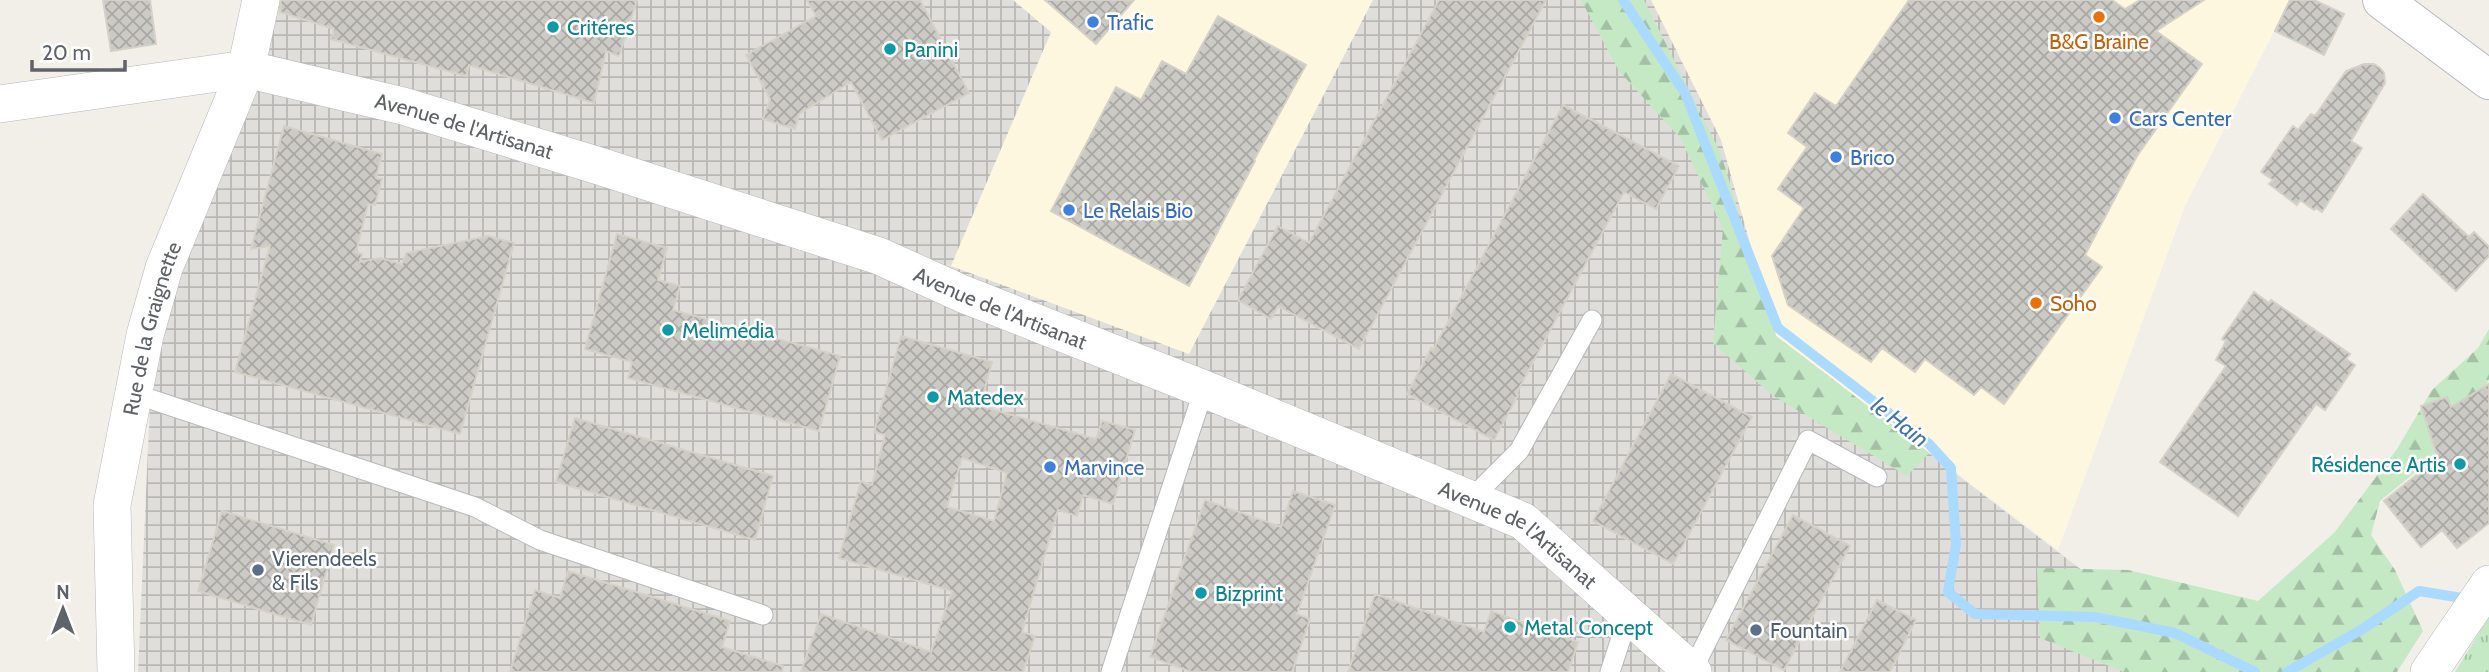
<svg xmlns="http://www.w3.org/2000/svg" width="2489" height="672" font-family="Cabin,sans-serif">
	<defs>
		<pattern id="industrial-grid" width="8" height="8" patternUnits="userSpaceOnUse" patternTransform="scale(1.75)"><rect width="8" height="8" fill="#e0deda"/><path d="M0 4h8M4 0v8" fill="none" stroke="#b9b8b5"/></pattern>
		<pattern id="grass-tufts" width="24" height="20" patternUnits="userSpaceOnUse" patternTransform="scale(1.75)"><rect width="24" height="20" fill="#c5e8c5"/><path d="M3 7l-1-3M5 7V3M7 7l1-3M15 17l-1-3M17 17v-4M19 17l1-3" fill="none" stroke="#a3c0a4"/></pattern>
		<pattern id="forest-firs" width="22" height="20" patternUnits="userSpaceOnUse" patternTransform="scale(1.75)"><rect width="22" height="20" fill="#c5e8c5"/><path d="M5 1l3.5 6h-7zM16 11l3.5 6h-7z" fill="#a3c0a4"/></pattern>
		<pattern id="building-cross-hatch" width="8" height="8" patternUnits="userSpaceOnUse" patternTransform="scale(1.75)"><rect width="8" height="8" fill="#cccac5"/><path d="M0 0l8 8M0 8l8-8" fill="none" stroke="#a9a8a4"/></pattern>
	</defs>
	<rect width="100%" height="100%" fill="#f1efe8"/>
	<path fill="#fef7e0" d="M1013,0H1373L1189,354L950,266L1051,33Z
		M1651,0H2290L2185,206L2058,550L1776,336L1721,140Z"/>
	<path fill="url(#industrial-grid)" d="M261,0H1013L1051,32L951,266L1189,354L1373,0H1651L1721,140L1776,336L2215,672H138L152,359Z"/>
	<path fill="url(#grass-tufts)" d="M2489,617V672H2455Z"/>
	<path fill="url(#forest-firs)" d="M1581,0H1644L1721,154L1776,336L1929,453L1907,476L1772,395L1713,343L1723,229L1681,139L1619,71Z
		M2489,329V379L2468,429L2380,501L2371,535L2395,570L2423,631L2397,672H2124L2040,638L2037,568L2128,570L2258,601L2334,533L2397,449L2432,390L2478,348Z"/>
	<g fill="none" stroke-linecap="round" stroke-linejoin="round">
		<path stroke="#aadaff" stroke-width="10" d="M1623,0L1685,93L1778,328L1929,444L1951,468L1956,544L1948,592L1975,614L2095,617L2175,633L2255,672
			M2287,672L2361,630L2419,591L2468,599"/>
	</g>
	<path fill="url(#building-cross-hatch)" stroke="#d6d1c6" stroke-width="2" fill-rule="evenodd" d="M103,0H150L156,44L111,51Z
		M281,0H637L619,56L606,51L594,103L469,65L466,76L331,39L334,29L280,12Z
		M807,0H920L969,93L882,140L851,82L799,114L795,129L763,119L770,99L746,55L816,16Z
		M1045,0H1134L1096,44Z
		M1439,0H1546L1359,349L1278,306L1271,319L1238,300L1278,226L1309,243Z
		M1909,0H2112L2125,9L2140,0H2204L2156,31L2202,64L2137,156L2085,255L2102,267L2004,404L1981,387L1974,395L1925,359L1915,372L1882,348L1871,362L1788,305L1772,256L1804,208L1778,189L1807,147L1788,133L1815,93L1836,106Z
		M2290,0H2314L2344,14L2324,55L2275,31Z
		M1218,16L1306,65L1254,160L1255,161L1189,286L1051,211L1116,87L1141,100L1162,61L1186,74Z
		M2364,64H2374L2380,68L2384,73L2385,83L2351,141L2362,148L2322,212L2316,208L2314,210L2300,200L2297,205L2269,184L2273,180L2261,172L2293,126L2298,130L2311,114L2315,116L2346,71Z
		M1563,105L1679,166L1656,209L1624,192L1516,394L1518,395L1494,440L1407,394L1431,348L1433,350Z
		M284,126L382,154L376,178L382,179L375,205L368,204L356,252L362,254L360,262L380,258L402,264L406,253L488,236L514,243L460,434L235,372L270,246L251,249Z
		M2423,194L2469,237L2474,232L2489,247V256L2456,291L2391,229Z
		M617,234L667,248L658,280L680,286L673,310L840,356L819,431L628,378L632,362L585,349Z
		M2254,292L2269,303L2271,300L2350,354L2346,359L2355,365L2325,410L2316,404L2238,516L2160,462L2226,366L2216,360L2226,341L2222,339Z
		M901,336L992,362L980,406L1096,439L1102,421L1135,430L1113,504L1083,495L1077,516L1058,510L1022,632L1035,636L1023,672H801L821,614L931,652L952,591L839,558L861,481L872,485L885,435L874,432ZM962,458L1007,473L994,521L947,507Z
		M1671,374L1752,417L1673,564L1593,521Z
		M2489,384V523L2457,548L2442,530L2421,547L2384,501L2438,458L2421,406L2447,397L2451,407Z
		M575,418L773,476L755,540L556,482Z
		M1293,491L1335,505L1297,614L1310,619L1292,672H1192L1150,657L1205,500L1281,527Z
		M222,511L334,545L311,625L198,591Z
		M1793,515L1850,546L1784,670L1726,640Z
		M568,571L730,621L722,647L783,666L782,672H510L535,590L560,598Z
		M1375,594L1484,632L1491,611L1578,642L1568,672H1348Z
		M1877,600L1916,620L1890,672H1840Z"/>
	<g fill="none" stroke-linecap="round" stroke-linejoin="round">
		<defs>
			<path id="lane" d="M132,393L475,507L540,540L763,615
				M1471,499L1519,451L1592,320
				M1692,671L1808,440L1877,477
				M1111,672L1204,389
				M1610,672L1629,614"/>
			<g id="street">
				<path id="s1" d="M0,104L246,69L403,106L596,165L879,256L963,294L1204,389L1523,521L1693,672"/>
				<path id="s2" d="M116,672L112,505L145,335L164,268L246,69L261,0"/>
				<path d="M2429,672L2489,584"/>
			</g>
			<path id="secondary" d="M2382,0L2489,80"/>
		</defs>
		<use href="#lane" stroke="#b5b8bc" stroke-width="21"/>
		<use href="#street" stroke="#b5b8bc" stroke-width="38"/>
		<use href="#secondary" stroke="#b6babf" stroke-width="40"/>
		<use href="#lane" stroke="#fff" stroke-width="19"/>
		<use href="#street" stroke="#fff" stroke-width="37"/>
		<use href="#secondary" stroke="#fff" stroke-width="38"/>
	</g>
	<g fill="#e8710a" stroke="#fff" stroke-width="2.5">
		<circle cx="2099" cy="17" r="7"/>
		<circle cx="2036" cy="303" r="7"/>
	</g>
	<g fill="#3f7fe0" stroke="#fff" stroke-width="2.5">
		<circle cx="1093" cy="22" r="7"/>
		<circle cx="2115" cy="118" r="7"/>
		<circle cx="1836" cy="157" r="7"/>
		<circle cx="1069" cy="210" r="7"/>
		<circle cx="1050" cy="467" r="7"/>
	</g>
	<g fill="#0f9aa8" stroke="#fff" stroke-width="2.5">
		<circle cx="553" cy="27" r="7"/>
		<circle cx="890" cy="49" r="7"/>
		<circle cx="668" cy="330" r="7"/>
		<circle cx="933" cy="397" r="7"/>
		<circle cx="2460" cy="464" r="7"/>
		<circle cx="1201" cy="593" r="7"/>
		<circle cx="1510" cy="627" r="7"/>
	</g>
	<g fill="#5c6f8a" stroke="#fff" stroke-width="2.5">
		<circle cx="258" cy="570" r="7"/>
		<circle cx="1756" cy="630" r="7"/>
	</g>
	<g text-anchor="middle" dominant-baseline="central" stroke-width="5" stroke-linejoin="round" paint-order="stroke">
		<g font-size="21" fill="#366cbe" stroke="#fff" text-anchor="start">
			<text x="1107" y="22">Trafic</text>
			<text x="2129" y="118">Cars Center</text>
			<text x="1850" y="157">Brico</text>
			<text x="1083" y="210">Le Relais Bio</text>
			<text x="1064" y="467">Marvince</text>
		</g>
		<g font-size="21" fill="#0d838f" stroke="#fff" text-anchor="start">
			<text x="567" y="27">Critéres</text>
			<text x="904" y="49">Panini</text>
			<text x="682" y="330">Melimédia</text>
			<text x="947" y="397">Matedex</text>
			<text x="2446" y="464" text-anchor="end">Résidence Artis</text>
			<text x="1215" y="593">Bizprint</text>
			<text x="1524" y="627">Metal Concept</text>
		</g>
		<g font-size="21" fill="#c56008" stroke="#fff">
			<text x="2099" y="41">B&amp;G Braine</text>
			<text x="2050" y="303" text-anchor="start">Soho</text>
		</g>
		<g font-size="21" fill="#5f6368" stroke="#fff">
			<text stroke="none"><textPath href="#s1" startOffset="474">Avenue de l'Artisanat</textPath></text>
			<text stroke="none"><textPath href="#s1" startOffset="1041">Avenue de l'Artisanat</textPath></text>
			<text stroke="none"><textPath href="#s2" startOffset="348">Rue de la Graignette</textPath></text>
			<text stroke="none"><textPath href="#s1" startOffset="1608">Avenue de l'Artisanat</textPath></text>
		</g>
		<g font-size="21" fill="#4e5e75" stroke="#fff" text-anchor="start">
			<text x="272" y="558">Vierendeels<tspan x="272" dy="24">&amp; Fils</tspan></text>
			<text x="1770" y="630">Fountain</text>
		</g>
		<g font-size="23" font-style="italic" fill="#4174aa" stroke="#fff">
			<text transform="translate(1900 422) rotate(38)">le Hain</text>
		</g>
	</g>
	<g transform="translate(63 609)" stroke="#ffffff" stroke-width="5" paint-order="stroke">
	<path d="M0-5L12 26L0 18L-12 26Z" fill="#5f6368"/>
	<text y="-10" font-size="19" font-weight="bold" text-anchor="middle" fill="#5f6368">N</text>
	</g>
	<path d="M32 60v10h93v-10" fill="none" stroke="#5f6368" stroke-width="3.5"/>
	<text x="42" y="60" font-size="21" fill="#5f6368" stroke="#ffffff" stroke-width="5" paint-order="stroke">20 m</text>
</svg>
